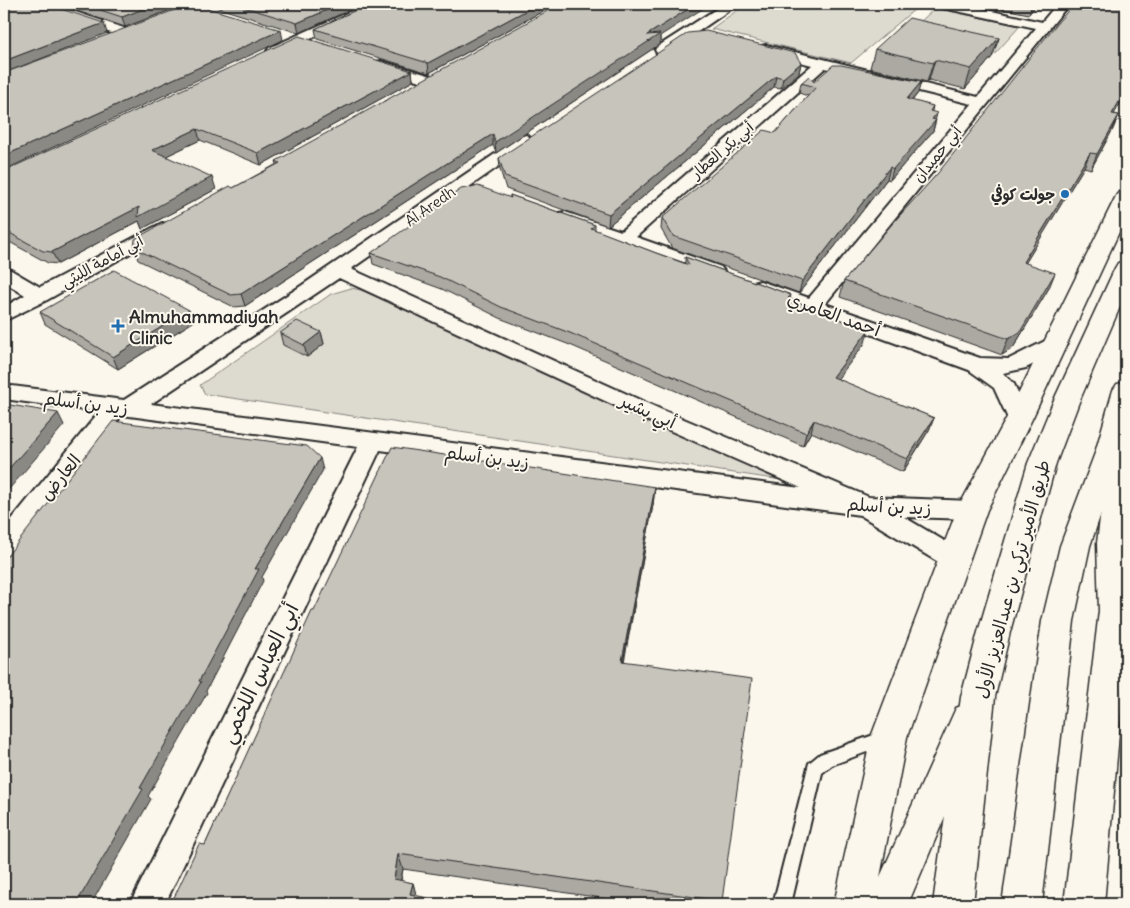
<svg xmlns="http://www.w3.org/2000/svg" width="1130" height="908" font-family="Delius,'Playpen Sans Arabic',sans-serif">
	<rect width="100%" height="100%" fill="#fbf7ec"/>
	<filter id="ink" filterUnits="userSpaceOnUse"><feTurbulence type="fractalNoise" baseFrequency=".02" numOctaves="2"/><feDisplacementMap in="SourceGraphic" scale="10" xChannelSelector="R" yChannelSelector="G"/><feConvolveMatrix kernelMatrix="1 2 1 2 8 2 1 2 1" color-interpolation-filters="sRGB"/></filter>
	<g filter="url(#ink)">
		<path fill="#dddad0" stroke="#84827e" d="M746,4H921L851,63L711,29Z
			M935,8L1020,26L992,57L904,37Z
			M351,288L361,290L781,480L205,394L200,385L331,294Z"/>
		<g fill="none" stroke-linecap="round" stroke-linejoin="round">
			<defs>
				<path id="service" d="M885,731L891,733L893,738L891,743L832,765L822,773L791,904H773L809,763L820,754Z"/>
				<path id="minor" d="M33,4H51L127,29L129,32L127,35H117L35,7Z
					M367,4H383L279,54L274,55L267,51L269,48Z
					M724,4H738L667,53H657L655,50L657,47Z
					M937,4H959L1042,22L1057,4H1069L825,304L980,358L1009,359L1049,339L1056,337L1063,339L1067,344L1063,349L1026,368L1003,373L1014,384L1030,419L1027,425L1019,427L1011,425L994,388L969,370L753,291L750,287L753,283L760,281L809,298L972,104L825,68L636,237L721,267L724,271L721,275H707L559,221L556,217L559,213L565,212L621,231L812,65L761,52L759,49L761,46L766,45L978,97L1036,28L943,8Z
					M381,61L435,77L437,80L430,84L376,68L374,65L376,62Z
					M526,135L534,140L532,143L351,269L660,409L869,497L972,501L981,503L985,510L981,517L972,519L904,517L963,552L967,559L963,566L954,569L945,566L860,515L380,450L165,904H130L358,447L122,415L13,554L4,557V529L99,412L4,399V385L124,400L298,288L520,137ZM339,278L644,419L801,488L151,404Z
					M162,223L168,224L171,228L168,232L47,300L4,321V307L25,295L4,282V268L11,270L40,287Z"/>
				<path id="secondary" d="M1126,190V217L1032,419L987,510L907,737L880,877L956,708L968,703L980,708L986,719L908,904H834L871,737L957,510L1006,419L1116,196L1119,192Z
					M1126,402V655L1104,904H1064L1099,611L1097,543L1113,411L1117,405Z"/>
				<path id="primary" d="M1126,261V293L1079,402L1056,463L1010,632L995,697L973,904H933L961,697L978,632L1028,463L1053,402L1115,268L1118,263Z
					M1126,382V439L1090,546L1074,621L1042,904H1002L1042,621L1060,546L1095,453L1113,390L1117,384Z"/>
			</defs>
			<use href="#service" stroke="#2b2b2b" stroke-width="4"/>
			<use href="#minor" stroke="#2b2b2b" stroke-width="4"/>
			<use href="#secondary" stroke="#2b2b2b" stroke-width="3"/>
			<use href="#primary" stroke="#2b2b2b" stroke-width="3"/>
			<use href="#service" fill="#fbf7ec" fill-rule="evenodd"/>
			<use href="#minor" fill="#fbf7ec" fill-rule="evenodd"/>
			<use href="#secondary" fill="#fbf7ec" fill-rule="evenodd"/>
			<use href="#primary" fill="#fbf7ec" fill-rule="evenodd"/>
		</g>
		<path fill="#aba9a2" stroke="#2b2b2b" d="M56,4H171L173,9L125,27Z
			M211,4H363L299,33L212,6Z
			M369,4H556L429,73L317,39L315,29Z
			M979,4H1037L1029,14Z
			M660,36V44L496,153L493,145L245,306L234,307L138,260L134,248L233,188L277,164L276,161Z
			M999,38L992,57L965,89L929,80L927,82L870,68L875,49Z
			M801,63L799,73L781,88L774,87L608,226L506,189L500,169L499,158Z
			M412,71L413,81L261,165L200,140L166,156L216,189L142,229L139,221L58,264L48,263L4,239V171Z
			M814,82L918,93L912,101L933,106L932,111L935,120H936L933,131L890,180L887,179L799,293L672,248L661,229L662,218L775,133L808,96L799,93L801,83Z
			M1114,114L1119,115L1113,129L1091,169L1084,167L1025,263L1049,288L1013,348L1002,355L840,297L844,281L938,173Z
			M510,195L595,225V230L656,253L685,263V257L791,295L790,299L865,343L837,379L934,418L929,430L903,472L811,432L803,446L570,345L502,319L442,289L373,264L371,253L510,198Z
			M189,310L193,322L118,369L45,324L40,312Z
			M321,332L324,344L307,357L283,345L280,333Z
			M655,487L653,505L624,662L722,901L720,904H643L403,869L401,881L413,883L416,896L205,845L314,611Z"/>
		<path fill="#8b8984" stroke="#2b2b2b" d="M156,4H171L173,9L125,27L122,17Z
			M341,4H363L299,33L297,23Z
			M538,4H556L429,73L428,63Z
			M696,4H710L660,36V44L496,153L495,142L647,35Z
			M1032,4H1037L1029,14Z
			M104,23L107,33L4,73V61Z
			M281,30L283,40L4,170V156Z
			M999,38L992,57L965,89L971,69Z
			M935,60L929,80L927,82L933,63Z
			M801,63L799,73L781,88L783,78Z
			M412,71L413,81L261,165L258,153Z
			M776,76L774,87L608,226L609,214Z
			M921,82L918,93L904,110L907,99Z
			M1126,90V94L1106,128L1112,114Z
			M937,113L933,131L890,180L893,169Z
			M1119,115L1113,129L1091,169L1097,154Z
			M197,129L200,140L156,161L152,150Z
			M493,134V145L245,306L241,294Z
			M1090,153L1084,167L1017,277L1023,262Z
			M890,167L887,179L799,293L802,281Z
			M212,177L216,189L142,229L139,221L58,264L52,252L139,207Z
			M1055,273L1049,288L1013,348L1002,355L1008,339Z
			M189,310L193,322L118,369L113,357Z
			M868,331L865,343L830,389L833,377Z
			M321,332L324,344L307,357L304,345Z
			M58,413L64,425L4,495V474Z
			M934,418L929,430L903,472L907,459Z
			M814,420L811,432L803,446L806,433Z
			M320,458L323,470L262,577L263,581L206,691L207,693L148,796L151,799L91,904H76L199,681L255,569Z
			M655,487L653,505L620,679L622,661Z
			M398,854L403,869L398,894L394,879Z
			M413,883L417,898L410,894Z"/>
		<path fill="#c7c4bc" stroke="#2b2b2b" d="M8,4H46L104,23L4,61V5Z
			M82,4H156L122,17Z
			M191,4H194L281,30L4,156V73Z
			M234,4H341L297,23Z
			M369,4H538L428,63L315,29Z
			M560,4H696L647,35L660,34L495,142L493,134L241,294L231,295L134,248L135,239L230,186L233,188L280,163L276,161Z
			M1074,4H1126V30L1125,33H1126V90L1112,114L1119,115L1097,154L1090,153L1023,262L1055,273L1020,332L1008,339L844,281L892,224L938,173L1058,22Z
			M909,18L999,38L971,69L935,60L933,63L875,49Z
			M706,31L795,53L801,63L783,78L776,76L609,214L505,177L499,158L688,33Z
			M299,36L412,71L258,153L197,129L152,150L212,177L138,217L139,207L52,252L43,251L4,230V171Z
			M833,65H841L921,82L907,99L933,106L930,111L937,113L932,119L936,120L893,169L890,167L802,281L673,236L662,218L764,130L775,133L816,87L801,83L809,76L814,82Z
			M478,186L511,198L510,195L595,225L591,228L656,253L689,265L685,257L791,295L788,298L868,331L833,377L934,418L907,459L814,420L806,433L570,333L501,307L440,277L371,253L461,189Z
			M114,270L189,310L113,357L40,312Z
			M297,321L321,332L304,345L280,333Z
			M4,404L58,413L4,474Z
			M113,421L307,446L320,458L255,569H259L199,681L201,682L140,788L143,789L76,904H4V560Z
			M392,447L655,487L622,661L752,679L722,901L398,854L394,879L413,883L410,894L453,904H171L199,844L205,845L312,611H314Z"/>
	</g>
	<g fill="#1f6fb2" stroke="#fbf7ec" stroke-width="2">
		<circle cx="1065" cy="194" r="5"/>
		<path d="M115.5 318.5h5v5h5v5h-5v5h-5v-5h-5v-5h5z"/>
	</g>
	<g text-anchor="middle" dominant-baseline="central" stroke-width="4" stroke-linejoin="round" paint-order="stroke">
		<g font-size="15" fill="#2b2b2b" stroke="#fbf7ec">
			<text transform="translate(722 150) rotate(-41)">أبي بكر العطار</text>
			<text transform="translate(937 154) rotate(-51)">أبي حميدان</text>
			<text transform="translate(430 206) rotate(-35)">Al Aredh</text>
			<text transform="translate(102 261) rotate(-29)">أبي أمامة الليثي</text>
		</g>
		<g font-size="15" font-weight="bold" fill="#2b2b2b" stroke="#fbf7ec" text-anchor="end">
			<text x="1055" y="194">جولت كوفي</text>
		</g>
		<g font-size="18" fill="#2b2b2b" stroke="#fbf7ec">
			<text transform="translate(834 314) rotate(20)">أحمد العامري</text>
			<text transform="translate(86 403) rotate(7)">زيد بن أسلم</text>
			<text transform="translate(648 411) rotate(24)">أبي بشير</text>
			<text transform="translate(487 457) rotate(7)">زيد بن أسلم</text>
			<text transform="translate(60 477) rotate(-51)">العارض</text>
			<text transform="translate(889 506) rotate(3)">زيد بن أسلم</text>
			<text transform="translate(1012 579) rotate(-75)">طريق الأمير تركي بن عبدالعزيز الأول</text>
		</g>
		<g font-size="18" font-weight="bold" fill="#2b2b2b" stroke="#fbf7ec" text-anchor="start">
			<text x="129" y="316">Almuhammadiyah<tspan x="129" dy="21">Clinic</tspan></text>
		</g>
		<g font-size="21" fill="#2b2b2b" stroke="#fbf7ec">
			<text transform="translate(259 673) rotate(-64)">أبي العباس اللخمي</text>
		</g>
	</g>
	<rect width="1130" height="908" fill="none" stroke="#fbf7ec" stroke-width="20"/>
	<rect x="10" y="10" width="1110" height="888" fill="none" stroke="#2b2b2b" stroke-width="2" filter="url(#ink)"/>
</svg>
